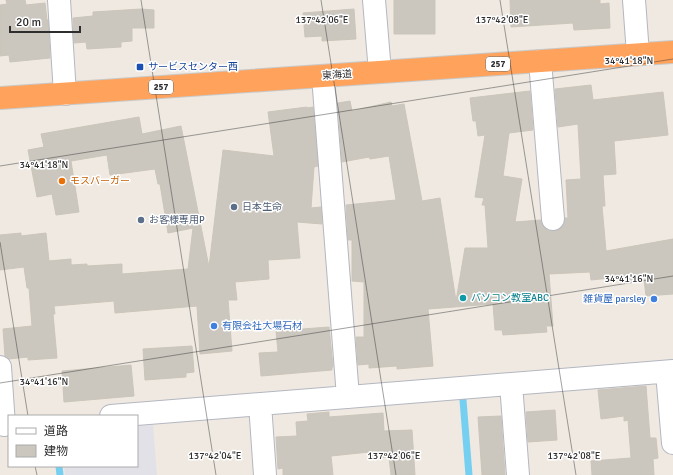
<svg xmlns="http://www.w3.org/2000/svg" width="673" height="475" font-family="Signika,'Noto Sans JP',sans-serif">
	<rect width="100%" height="100%" fill="#efe9e1"/>
	<path fill="#e3e1e8" d="M153,425L157,475H65L64,466H137V426Z"/>
	<g fill="none" stroke-linecap="round" stroke-linejoin="round">
		<path stroke="#75cff0" stroke-width="7" d="M463,400L469,475
			M59,466L60,475"/>
	</g>
	<path fill="#cbc7bf" stroke="#cbc5ba" d="M6,0H25L26,5L45,3L47,20H48L50,58L10,62L9,55L0,56V5L7,4Z
		M394,0H435V34H394Z
		M510,0H600V4L609,3L610,28L574,30L573,23L511,27Z
		M141,9L154,10V28H132V41L121,42V47L87,49L86,42L74,43L73,18L93,16V12Z
		M354,9L356,39L322,41V36L305,37L303,13Z
		M591,85L593,100L663,92L668,135L614,141L616,174L603,175L605,206H602L606,251L673,239V294L646,296L644,279L621,283L620,277L591,280L590,272L549,274L553,326H546L547,332L503,335L502,330H495L493,304L428,309L433,366L397,369V366L369,368V364L358,365L356,337H364V282L352,281V240H348L346,205L396,200L389,156L370,159L369,157L342,162L338,103L350,101L352,111L391,102L392,106L404,104L422,201L440,198L456,301L465,248H488L485,205H482L484,198L475,197L485,135L478,136L476,121H473L470,98L530,91L533,130L509,133L503,176L522,179L515,222L541,220L543,226L547,230L554,231L560,229L564,224L565,218H568L566,180L581,179L578,124L558,127L555,89Z
		M307,107V108L313,107L318,166L314,167L311,208L321,207L322,224L297,222L300,258L268,260L269,279L235,282L237,300H228L232,351L200,354L197,306L115,313L114,301L54,306L55,314H53L57,358L28,360V357L9,359L5,356L3,329L32,326L29,288H27L24,267L0,270V235L21,233V236L46,233L49,261L71,259V265L87,264V266L122,264V274L188,269L193,228L168,233L160,184H158L155,169L110,175L107,155L71,161L79,212L56,215L52,194L37,197L28,150L44,147L41,134L139,117L142,134L181,126L209,267L223,150L274,156L268,112Z
		M329,327L333,367H332V370L261,376L259,353L278,352L276,331Z
		M192,346L194,372L186,373V377L145,380L143,349Z
		M131,365L134,396L64,402L62,371Z
		M646,386L650,438H656L658,458L653,459L654,475H592L591,461L631,458L628,420L624,421V416L601,419L598,390Z
		M555,410L557,440L528,442L526,412Z
		M329,412V417L383,413L384,431L412,430L415,475H391L389,457L369,458V452L331,456L333,475H283V468L278,469L276,437L297,436L296,422L308,421L307,414Z
		M501,416L505,475H482L478,417Z"/>
	<g fill="none" stroke-linecap="round" stroke-linejoin="round">
		<defs>
			<path id="minor" d="M59,0L65,94
				M374,0L380,72
				M634,0L638,54
				M540,61L553,219
				M323,76L348,397
				M0,367L4,425
				M667,372L673,443
				M511,384L518,475
				M260,404L265,475
				M111,416L673,371"/>
			<path id="highway" d="M0,98L673,52"/>
		</defs>
		<use href="#minor" stroke="#b4b7c1" stroke-width="24"/>
		<use href="#highway" stroke="#c9c9c9" stroke-width="24"/>
		<use href="#minor" stroke="#fff" stroke-width="22"/>
		<use href="#highway" stroke="#ffa35c" stroke-width="22"/>
	</g>
	<path fill="none" stroke="#2e2e2e" stroke-width="1" stroke-opacity="0.45" d="M141,0L216,475M321,0L396,475M500,0L576,475M0,166L673,59M0,242L28,416M0,383L673,276M35,466L37,475"/>
	<rect fill="#1a4fb4" stroke="#fff" stroke-width="1.5" x="136" y="63" width="8" height="8" rx="2"/>
	<circle fill="#e8710a" stroke="#fff" stroke-width="1.5" cx="62" cy="181" r="4"/>
	<g fill="#5c6f8a" stroke="#fff" stroke-width="1.5">
		<circle cx="234" cy="207" r="4"/>
		<circle cx="141" cy="220" r="4"/>
	</g>
	<circle fill="#0f9aa8" stroke="#fff" stroke-width="1.5" cx="463" cy="298" r="4"/>
	<g fill="#3f7fe0" stroke="#fff" stroke-width="1.5">
		<circle cx="654" cy="299" r="4"/>
		<circle cx="214" cy="326" r="4"/>
	</g>
	<g text-anchor="middle" dominant-baseline="central" stroke-width="3" stroke-linejoin="round" paint-order="stroke">
		<g fill="#fff" stroke="#6d6d6d" stroke-width="1">
			<rect x="486" y="57" width="24" height="14" rx="3"/>
			<rect x="149" y="80" width="24" height="14" rx="3"/>
		</g>
		<g font-size="9" font-weight="bold" fill="#2e2e2e">
			<text x="498" y="64">257</text>
			<text x="161" y="87">257</text>
		</g>
		<g font-size="10" fill="#164399" stroke="#fff" text-anchor="start">
			<text x="148" y="67">サービスセンター西</text>
		</g>
		<g font-size="10" fill="#2e2e2e" stroke="#fff">
			<text transform="translate(337 75) rotate(-4)">東海道</text>
		</g>
		<g font-size="10" fill="#c56008" stroke="#fff" text-anchor="start">
			<text x="70" y="181">モスバーガー</text>
		</g>
		<g font-size="10" fill="#4e5e75" stroke="#fff" text-anchor="start">
			<text x="242" y="207">日本生命</text>
			<text x="149" y="220">お客様専用P</text>
		</g>
		<g font-size="10" fill="#0d838f" stroke="#fff" text-anchor="start">
			<text x="471" y="298">パソコン教室ABC</text>
		</g>
		<g font-size="10" fill="#366cbe" stroke="#fff" text-anchor="end">
			<text x="646" y="299">雑貨屋 parsley</text>
			<text x="222" y="326" text-anchor="start">有限会社大場石材</text>
		</g>
	</g>
	<g font-size="10" text-anchor="middle" fill="#2e2e2e" stroke="#fff" stroke-width="3" stroke-linejoin="round" paint-order="stroke">
		<text x="322" y="23">137°42'06"E</text>
		<text x="502" y="23">137°42'08"E</text>
		<text x="629" y="64">34°41'18"N</text>
		<text x="44" y="168">34°41'18"N</text>
		<text x="629" y="282">34°41'16"N</text>
		<text x="44" y="385">34°41'16"N</text>
		<text x="215" y="459">137°42'04"E</text>
		<text x="394" y="459">137°42'06"E</text>
		<text x="574" y="459">137°42'08"E</text>
	</g>
	<rect x="8" y="415" width="130" height="52" fill="#ffffff" stroke="#ababab"/>
	<rect x="16" y="428" width="20" height="6" fill="#ffffff" stroke="#ababab"/>
	<text x="44" y="435" font-size="12" fill="#2e2e2e">道路</text>
	<rect x="16" y="445" width="20" height="12" fill="#cbc7bf" stroke="#ababab"/>
	<text x="44" y="455" font-size="12" fill="#2e2e2e">建物</text>
	<path d="M10 26v6h70v-6" fill="none" stroke="#2e2e2e" stroke-width="2"/>
	<text x="16" y="26" font-size="12" fill="#2e2e2e" stroke="#ffffff" stroke-width="3" paint-order="stroke">20 m</text>
</svg>
